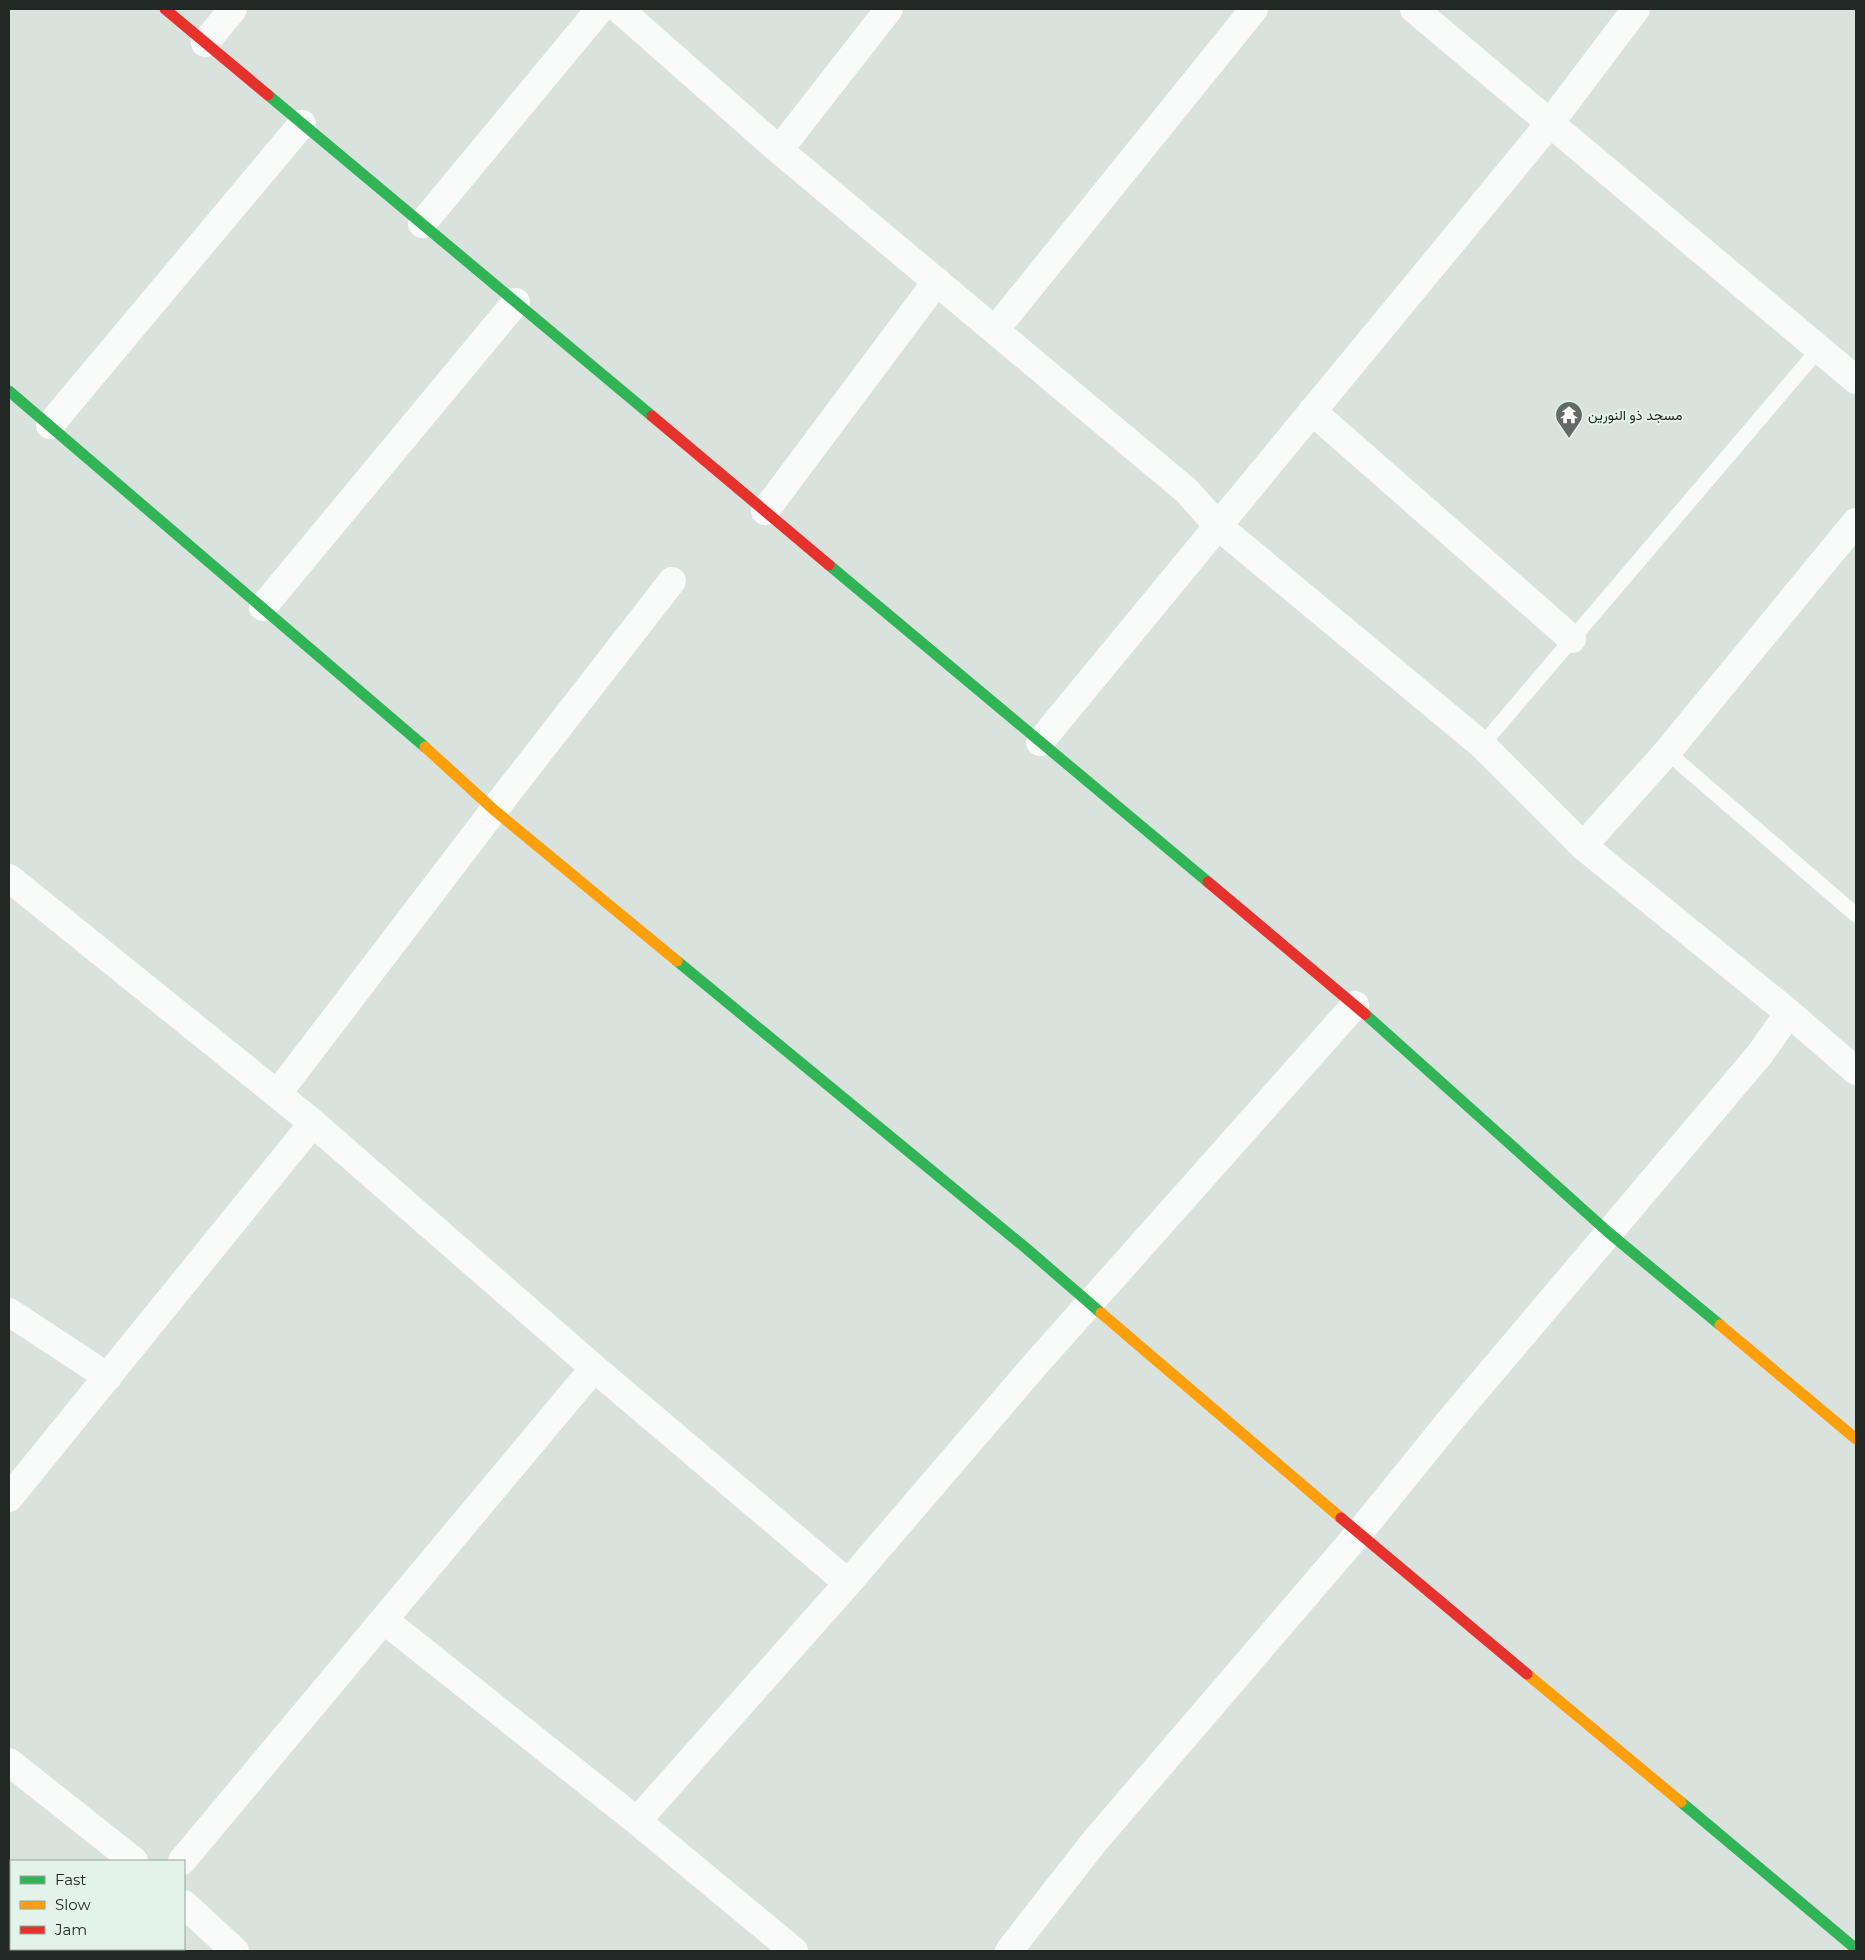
<svg xmlns="http://www.w3.org/2000/svg" width="1865" height="1960" font-family="Montserrat,Vazirmatn,sans-serif">
	<rect width="100%" height="100%" fill="#dae2de"/>
	<g fill="none" stroke-linecap="round" stroke-linejoin="round">
		<path stroke="#f9fbfa" stroke-width="15" d="M1482,745L1819,349
			M1667,752L1856,915"/>
		<path stroke="#f9fbfa" stroke-width="28" d="M619,9L779,150L1187,491L1218,526L1482,745L1583,846L1789,1013L1856,1071
			M1414,9L1856,380
			M205,43L233,9
			M779,150L889,9
			M422,224L600,9
			M995,330L1254,9
			M1312,411L1572,639
			M50,425L302,124
			M765,511L937,281
			M263,607L516,302
			M1040,742L1550,123L1636,9
			M1583,846L1667,752L1856,522
			M9,878L313,1123L594,1368L848,1583
			M278,1093L494,810L672,581
			M9,1312L108,1377
			M9,1498L313,1123
			M384,1620L637,1821L794,1951
			M9,1762L134,1861
			M637,1821L848,1583L1034,1366L1355,1005
			M182,1861L594,1368
			M184,1904L235,1951
			M1009,1951L1094,1842L1359,1533L1453,1417L1760,1054L1789,1013"/>
		<path stroke="#30b455" stroke-width="11" d="M268,95L652,416
			M9,391L425,747
			M829,565L1208,882
			M677,961L1027,1249L1101,1313
			M1365,1014L1608,1232L1720,1325
			M1681,1802L1856,1949"/>
		<path stroke="#ff9f0a" stroke-width="11" d="M425,747L494,810L677,961
			M1101,1313L1341,1518
			M1720,1325L1856,1439
			M1527,1674L1681,1802"/>
		<path stroke="#e5322d" stroke-width="11" d="M165,9L268,95
			M652,416L829,565
			M1208,882L1365,1014
			M1341,1518L1527,1674"/>
	</g>
	<defs>
		<symbol id="temple-pin" viewBox="-11 -11 22 30"><path d="M0 17L-7.5 6A9.5 9.5 0 1 1 7.5 6Z" fill="#626966" stroke="#e3f3eb"/><path d="M0-6L5-2H3V0L6.5 2.5H4V6H1.5V3h-3V6H-4V2.5H-6.5L-3 0V-2H-5Z" fill="#fff"/></symbol>
	</defs>
	<g fill-rule="evenodd">
		<use href="#temple-pin" x="1553" y="399" width="32" height="43"/>
	</g>
	<g text-anchor="middle" dominant-baseline="central" stroke-width="4" stroke-linejoin="round" paint-order="stroke">
		<g font-size="14" fill="#222825" stroke="#e3f3eb" text-anchor="start">
			<text x="1588" y="415">مسجد ذو النورين</text>
		</g>
	</g>
	<rect width="1865" height="1960" fill="none" stroke="#222825" stroke-width="20"/>
	<rect x="10" y="1860" width="175" height="90" fill="#e3f3eb" stroke="#96a29c"/>
	<rect x="20" y="1876" width="25" height="8" fill="#30b455" stroke="#96a29c"/>
	<text x="55" y="1885" font-size="15" fill="#222825">Fast</text>
	<rect x="20" y="1901" width="25" height="8" fill="#ff9f0a" stroke="#96a29c"/>
	<text x="55" y="1910" font-size="15" fill="#222825">Slow</text>
	<rect x="20" y="1926" width="25" height="8" fill="#e5322d" stroke="#96a29c"/>
	<text x="55" y="1935" font-size="15" fill="#222825">Jam</text>
</svg>
